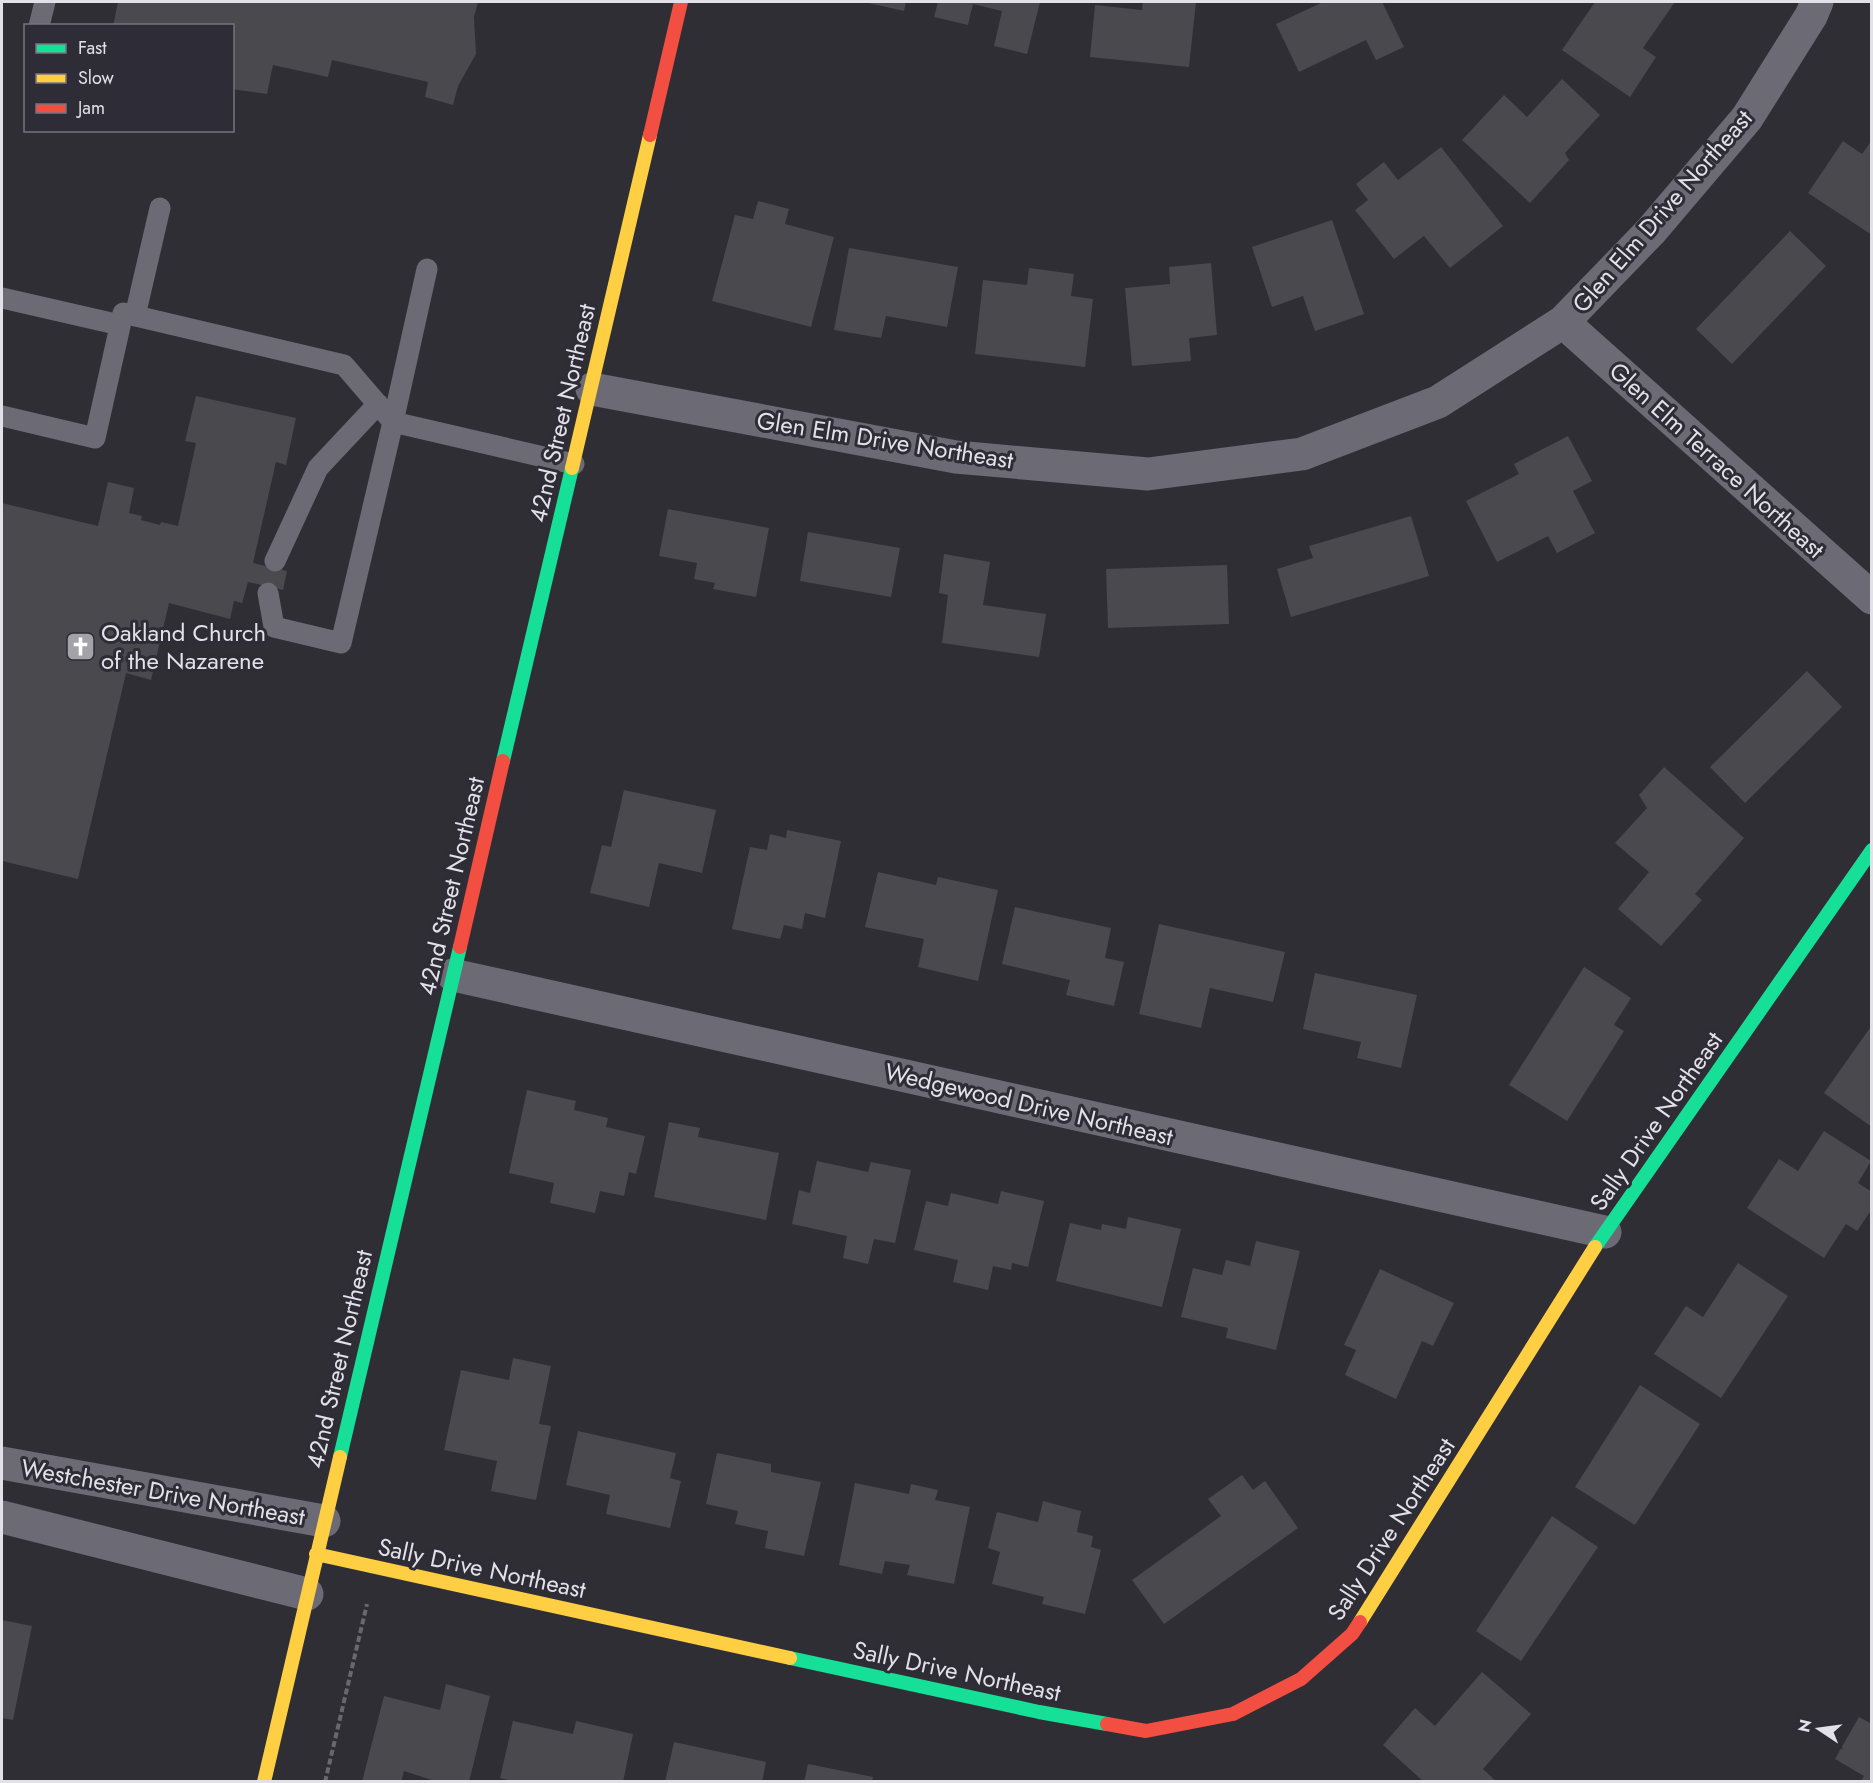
<svg xmlns="http://www.w3.org/2000/svg" width="1873" height="1783" font-family="Jost,sans-serif">
	<rect width="100%" height="100%" fill="#2f2e34"/>
	<path fill="#4a494e" d="M118,2H478L474,17L476,54L458,86L453,105L425,97L428,82L332,60L328,77L273,65L267,94L232,89V26H113Z
		M864,2H906L904,11Z
		M938,2H1040L1027,54L994,46L1002,11L973,4L968,25L934,17Z
		M1143,2H1196L1189,67L1090,57L1095,5L1142,10Z
		M1323,2H1382L1404,47L1376,60L1366,40L1299,72L1276,24Z
		M1595,2H1675L1643,48L1656,57L1630,97L1562,50Z
		M1562,79L1600,115L1565,153L1569,160L1530,203L1462,140L1504,95L1527,117Z
		M1872,140V235L1808,193L1843,141L1862,154Z
		M1441,147L1503,226L1450,268L1424,236L1394,259L1355,210L1368,200L1356,184L1384,162L1398,180Z
		M758,201L789,209L785,224L834,237L811,327L712,301L735,215L753,219Z
		M1332,220L1364,314L1315,331L1303,296L1272,307L1252,247Z
		M1790,231L1826,266L1732,364L1696,329Z
		M849,248L958,267L947,327L886,316L881,338L834,330Z
		M1211,263L1217,335L1189,338L1191,361L1132,366L1125,288L1170,284L1169,267Z
		M1029,268L1074,274L1071,296L1093,299L1085,367L975,354L983,280L1027,285Z
		M196,396L296,418L286,465L276,462L253,563L287,571L283,590L248,582L242,603L234,601L230,619L169,603L151,680L126,673L78,879L2,861V503L98,526L108,482L134,488L129,513L142,516L141,520L160,525L161,522L178,526L196,443L185,441Z
		M1568,436L1592,481L1573,491L1595,533L1557,553L1548,536L1497,562L1466,501L1519,474L1514,464Z
		M668,509L769,528L756,597L713,589L715,583L694,579L697,563L659,556Z
		M1411,516L1429,576L1291,617L1277,569L1313,558L1309,546Z
		M808,532L900,548L891,597L800,581Z
		M944,554L990,562L983,605L1046,614L1039,657L942,643L948,595L939,593Z
		M1227,565L1229,624L1108,628L1106,569Z
		M1807,671L1842,707L1745,803L1710,767Z
		M1664,767L1744,838L1695,894L1702,900L1661,946L1618,909L1649,872L1615,843L1647,808L1639,795Z
		M624,790L716,810L702,873L659,863L649,907L590,893L602,845L611,847Z
		M787,830L841,841L825,918L805,913L802,929L784,925L780,939L732,929L750,847L767,850L770,834L786,838Z
		M878,872L936,885L938,877L998,890L978,981L918,967L924,939L865,927Z
		M1015,907L1111,928L1105,958L1124,962L1114,1006L1066,995L1070,980L1002,964Z
		M1159,924L1285,952L1273,1002L1210,988L1201,1028L1139,1014Z
		M1584,967L1631,998L1614,1025L1624,1031L1567,1121L1509,1085Z
		M1315,973L1417,995L1401,1068L1357,1058L1361,1042L1303,1029Z
		M1872,1025V1127L1824,1093Z
		M527,1090L576,1101L574,1110L608,1118L606,1127L645,1136L636,1174L629,1172L624,1196L600,1191L595,1213L550,1203L554,1183L509,1173Z
		M669,1122L700,1128L698,1137L779,1153L766,1220L654,1197Z
		M1824,1131L1871,1161L1858,1183L1872,1192V1209L1857,1231L1846,1224L1824,1258L1747,1208L1779,1159L1798,1171Z
		M817,1161L868,1172L871,1162L911,1170L895,1243L874,1239L868,1264L843,1258L847,1236L792,1224L799,1190L810,1193Z
		M1001,1191L1044,1201L1028,1267L1012,1263L1011,1270L993,1266L988,1290L953,1282L958,1260L914,1250L926,1201L948,1206L951,1193L998,1204Z
		M1128,1217L1181,1229L1162,1307L1056,1281L1070,1223L1101,1230L1102,1224L1126,1229Z
		M1256,1241L1300,1251L1276,1350L1226,1338L1228,1328L1181,1317L1193,1268L1222,1275L1226,1260L1250,1266Z
		M1738,1263L1788,1296L1721,1398L1654,1354L1686,1306L1703,1317Z
		M1380,1269L1454,1303L1433,1346L1422,1341L1396,1399L1345,1375L1356,1350L1344,1345Z
		M513,1358L551,1366L539,1424L551,1426L536,1500L491,1491L497,1461L444,1450L461,1370L509,1380Z
		M1640,1385L1700,1424L1635,1525L1575,1487Z
		M578,1431L676,1453L670,1478L681,1481L670,1528L606,1514L610,1495L566,1485Z
		M717,1453L771,1464V1472L821,1482L804,1556L765,1548L768,1531L735,1524L738,1511L706,1504Z
		M1242,1475L1253,1490L1265,1481L1298,1528L1164,1624L1132,1580L1221,1516L1208,1499Z
		M855,1483L909,1494L911,1484L938,1490L935,1500L970,1507L954,1584L907,1575L910,1565L885,1561L882,1574L839,1565Z
		M1043,1501L1081,1511L1077,1532L1093,1536L1091,1547L1101,1550L1085,1614L1042,1604L1044,1597L992,1584L1000,1552L988,1548L997,1512L1038,1522Z
		M1552,1516L1598,1547L1521,1661L1476,1631Z
		M2,1620L32,1626L13,1720L2,1718Z
		M1482,1672L1531,1714L1483,1769L1497,1782H1424L1383,1745L1415,1708L1435,1726Z
		M446,1684L490,1696L469,1782H438L404,1771L401,1782H362L384,1696L440,1710Z
		M1859,1717L1872,1724V1782H1860L1864,1776L1835,1759Z
		M513,1721L573,1734L576,1721L633,1734L623,1782H516L500,1778Z
		M674,1742L766,1762L762,1782H665Z
		M808,1764L873,1777L872,1782H804Z"/>
	<g fill="none" stroke-linecap="round" stroke-linejoin="round">
		<path stroke="#696770" stroke-width="4" stroke-dasharray="6 3" stroke-linecap="butt" d="M325,1782L367,1604"/>
		<path stroke="#6b6a75" stroke-width="21" d="M39,26L45,2
			M427,269L393,422L574,464
			M2,298L120,325
			M135,316L160,208
			M2,416L95,438L123,313L344,365L393,422L341,643L274,627L268,593
			M275,561L318,468L378,404"/>
		<path stroke="#6b6a75" stroke-width="33" d="M1563,322L1872,598
			M592,389L956,457L1148,474L1302,454L1438,402L1563,322L1651,231L1747,118L1811,16L1817,2
			M453,975L1605,1232
			M2,1463L324,1521
			M2,1517L307,1594"/>
		<path stroke="#16e098" stroke-width="14" d="M503,761L572,468
			M1595,1247L1872,850
			M340,1457L460,947
			M790,1658L1039,1712L1107,1724"/>
		<path stroke="#ffcf43" stroke-width="14" d="M572,468L650,135
			M316,1554L790,1658
			M1360,1622L1595,1247
			M264,1782L340,1457"/>
		<path stroke="#f24e42" stroke-width="14" d="M650,135L681,2
			M460,947L503,761
			M1107,1724L1146,1731L1233,1714L1301,1679L1352,1634L1360,1622"/>
	</g>
	<defs>
		<symbol id="church-square" viewBox="-11 -11 22 22"><rect x="-9" y="-9" width="18" height="18" rx="4" fill="#a3a2a9" stroke="#2e2c36"/><path d="M-1.2-6h2.4v3.5h3.3v2.4h-3.3V6h-2.4V-.1h-3.3v-2.4h3.3Z" fill="#fff"/></symbol>
	</defs>
	<g fill-rule="evenodd">
		<use href="#church-square" x="64" y="630" width="33" height="33"/>
	</g>
	<g text-anchor="middle" dominant-baseline="central" stroke-width="6" stroke-linejoin="round" paint-order="stroke">
		<g font-size="24" fill="#e2e1e8" stroke="#2e2c36">
			<text transform="translate(1662 211) rotate(-49)">Glen Elm Drive Northeast</text>
			<text transform="translate(562 413) rotate(-77)">42nd Street Northeast</text>
			<text transform="translate(885 440) rotate(9)">Glen Elm Drive Northeast</text>
			<text transform="translate(1717 460) rotate(42)">Glen Elm Terrace Northeast</text>
			<text transform="translate(451 886) rotate(-77)">42nd Street Northeast</text>
			<text transform="translate(1029 1104) rotate(13)">Wedgewood Drive Northeast</text>
			<text transform="translate(1656 1121) rotate(-55)">Sally Drive Northeast</text>
			<text transform="translate(339 1359) rotate(-77)">42nd Street Northeast</text>
			<text transform="translate(163 1492) rotate(10)">Westchester Drive Northeast</text>
			<text transform="translate(1391 1529) rotate(-57)">Sally Drive Northeast</text>
			<text transform="translate(482 1568) rotate(12)">Sally Drive Northeast</text>
			<text transform="translate(957 1671) rotate(12)">Sally Drive Northeast</text>
		</g>
		<g font-size="24" fill="#e2e1e8" stroke="#2e2c36" text-anchor="start">
			<text x="101" y="632">Oakland Church<tspan x="101" dy="28">of the Nazarene</tspan></text>
		</g>
	</g>
	<rect width="1873" height="1783" fill="none" stroke="#e2e1e8" stroke-width="6"/>
	<rect x="24" y="24" width="210" height="108" fill="#2e2c36" stroke="#76747d" stroke-width="1.5"/>
	<rect x="36" y="44" width="30" height="9" fill="#16e098" stroke="#76747d" stroke-width="1.5"/>
	<text x="78" y="54" font-size="18" fill="#e2e1e8">Fast</text>
	<rect x="36" y="74" width="30" height="9" fill="#ffcf43" stroke="#76747d" stroke-width="1.5"/>
	<text x="78" y="84" font-size="18" fill="#e2e1e8">Slow</text>
	<rect x="36" y="104" width="30" height="9" fill="#f24e42" stroke="#76747d" stroke-width="1.5"/>
	<text x="78" y="114" font-size="18" fill="#e2e1e8">Jam</text>
	<g transform="translate(1819 1729) rotate(283)" stroke="#2e2c36" stroke-width="4.5" paint-order="stroke">
	<path d="M0-4.5L10 22L0 15L-10 22Z" fill="#e2e1e8"/>
	<text y="-9" font-size="16" font-weight="bold" text-anchor="middle" fill="#e2e1e8">N</text>
	</g>
</svg>
